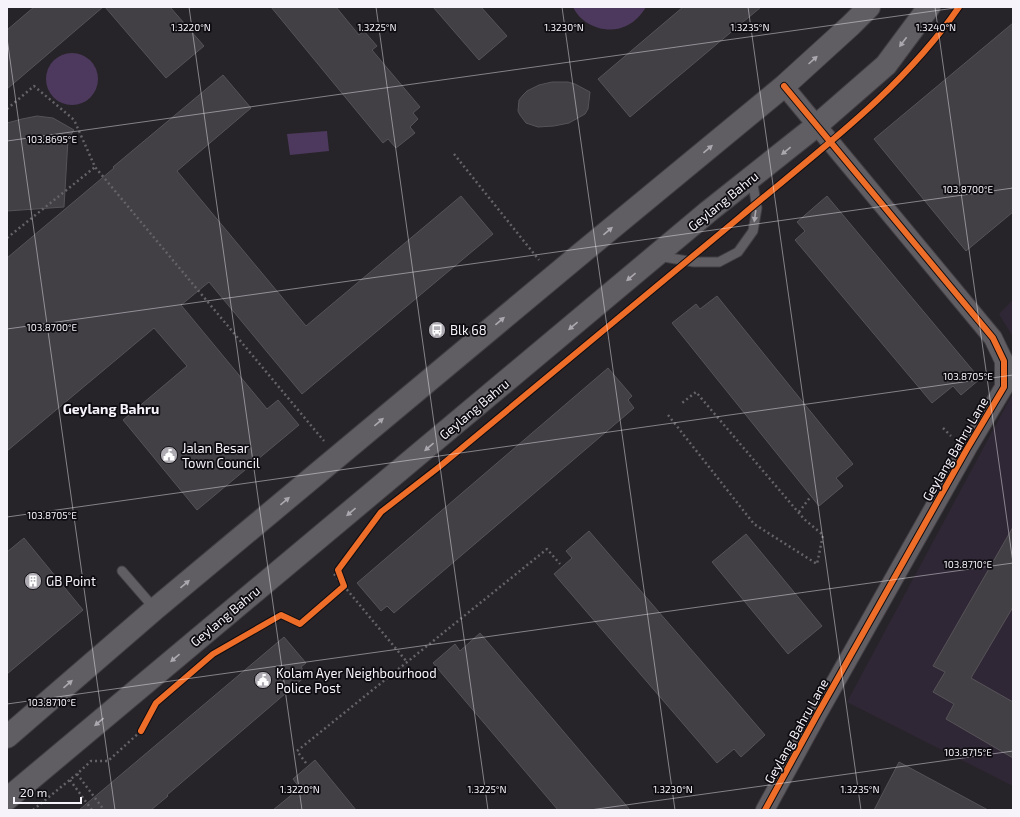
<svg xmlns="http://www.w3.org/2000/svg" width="1020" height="817" font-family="'Exo 2',sans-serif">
	<rect width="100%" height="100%" fill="#272429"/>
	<path fill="#302736" d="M1013,300V341V337L999,314Z
		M1013,393V786L847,702Z"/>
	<path fill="#4d395d" d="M573,7H646C641,15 635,22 626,26C607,35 582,26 573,7Z
		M46 79a26 26 0 1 1 52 0a26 26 0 1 1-52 0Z
		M327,131L329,151L290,155L287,134Z"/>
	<path fill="#423f45" stroke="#565358" d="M34,7H103L7,89V30Z
		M105,7H170L204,46L166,78Z
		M271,7H336L359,35L364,31L377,46L372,50L420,107L413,113L418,119L410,127L415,133L396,148L388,139L383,143Z
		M433,7H481L507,36L479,60Z
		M683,7H761L630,117L598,79Z
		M1013,23V212L966,251L874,139Z
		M223,75L251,108L177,171L306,326L461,196L493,234L302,394L209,282L181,305L267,409L278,400L299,425L197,510L123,420L187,366L154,328L7,451V258L114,168L113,167Z
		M552,82H568L575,84L590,92L588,109L585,114L569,123L554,126L538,127L526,123L520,115L518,111L519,100L523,95L527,91L539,85Z
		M37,116L53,118L74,130L68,139L64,207L7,211V123L22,119Z
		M827,196L980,379L961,395L953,386L932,403L795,240L805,231L797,222Z
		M717,296L853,464L836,478L843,486L819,506L672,323L696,304L700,309Z
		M608,368L632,396L628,400L634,408L394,613L387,606L381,611L357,583Z
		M1013,527V607L971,678L1013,702V758L946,719L954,704L933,692L945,672L933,666Z
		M589,531L765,735L741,757L734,749L717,763L554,574L572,558L566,551Z
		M746,534L822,626L788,654L712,562Z
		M24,538L83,610L7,674V552Z
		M480,633L630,810H558L433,663L455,644L460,651Z
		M284,637L306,663L301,667L307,675L167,795L168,796L151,810H79Z
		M315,760L356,810H273L300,788L293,779Z
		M899,762L988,810H874Z"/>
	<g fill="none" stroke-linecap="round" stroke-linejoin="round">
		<defs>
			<path id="service" d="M658,256L694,262H719L738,252L753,231L757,208L752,179
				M122,571L155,609"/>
			<path id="minor" d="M765,810L817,715L967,449L1004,387V361L993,338L784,86"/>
			<path id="secondary" d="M7,737L155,609L578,256L784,86L851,25L869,7
				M7,799L709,211L816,126L886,65L929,7"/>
		</defs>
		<use href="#service" stroke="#423f44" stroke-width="11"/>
		<use href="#minor" stroke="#423f44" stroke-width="20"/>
		<use href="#secondary" stroke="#423f44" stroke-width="24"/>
		<path stroke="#656367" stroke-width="2.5" stroke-dasharray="2 3" stroke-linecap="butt" d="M7,109L34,86L72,118L75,122L95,167L324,441
			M454,154L539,260
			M7,238L95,167
			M668,415L754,524L817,564L823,535L804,519L696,392L682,403
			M943,428L951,436
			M799,512L811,496
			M334,574L407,662
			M306,763L297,751L547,549L560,564
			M77,774L104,810
			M70,780L92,810
			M33,810L77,774L91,761H108L141,731"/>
		<use href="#service" stroke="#615e63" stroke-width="9"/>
		<use href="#minor" stroke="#615e63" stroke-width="18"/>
		<use href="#secondary" stroke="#615e63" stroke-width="22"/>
		<defs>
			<path id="cycleway" d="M141,731L156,703L213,654L281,615L300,624L344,586L338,570L381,512L439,467C539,384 640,300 740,217C817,152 902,90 959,7
				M765,810L817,715L967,449L1004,387V361L993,338L784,86"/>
		</defs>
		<use href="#cycleway" stroke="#0e0c10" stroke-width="8"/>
		<use href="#cycleway" stroke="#ee6e29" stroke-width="6"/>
	</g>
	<defs><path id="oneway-solid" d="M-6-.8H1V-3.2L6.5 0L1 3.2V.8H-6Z"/></defs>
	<g fill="#aca8af">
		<use href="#oneway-solid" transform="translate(903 42) rotate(127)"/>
		<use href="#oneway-solid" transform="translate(813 60) rotate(-42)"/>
		<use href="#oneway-solid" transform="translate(708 149) rotate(-40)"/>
		<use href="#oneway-solid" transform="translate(786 151) rotate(141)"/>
		<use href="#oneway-solid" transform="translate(755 216) rotate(98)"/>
		<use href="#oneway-solid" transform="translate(608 231) rotate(-40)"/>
		<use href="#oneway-solid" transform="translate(631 277) rotate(140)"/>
		<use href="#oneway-solid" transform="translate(500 321) rotate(-40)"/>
		<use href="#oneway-solid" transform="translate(573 326) rotate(140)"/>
		<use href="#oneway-solid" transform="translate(379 422) rotate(-40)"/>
		<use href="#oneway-solid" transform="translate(429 447) rotate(140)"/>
		<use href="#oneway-solid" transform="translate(285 501) rotate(-40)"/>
		<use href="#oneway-solid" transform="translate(351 512) rotate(140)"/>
		<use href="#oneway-solid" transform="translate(185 584) rotate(-40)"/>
		<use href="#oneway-solid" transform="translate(175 658) rotate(140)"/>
		<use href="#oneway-solid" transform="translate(68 684) rotate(-41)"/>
		<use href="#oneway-solid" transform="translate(99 722) rotate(140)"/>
	</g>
	<path fill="none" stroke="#f7f3fb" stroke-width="1" stroke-opacity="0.45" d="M189,7L302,810M376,7L488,810M562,7L675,810M748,7L861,810M935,7L1013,563M7,38L115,810M7,141L962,7M7,329L1013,188M7,517L1013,375M7,704L1013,563M590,810L1013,751"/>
	<defs>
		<symbol id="bus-disc" viewBox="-11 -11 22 22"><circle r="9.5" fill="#aeabb2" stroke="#0e0c10"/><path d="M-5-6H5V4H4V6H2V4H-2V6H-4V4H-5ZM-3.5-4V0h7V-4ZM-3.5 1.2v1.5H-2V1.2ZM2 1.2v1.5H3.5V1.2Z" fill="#fff"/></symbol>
		<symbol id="civic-disc" viewBox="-11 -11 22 22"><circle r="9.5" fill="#aeabb2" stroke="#0e0c10"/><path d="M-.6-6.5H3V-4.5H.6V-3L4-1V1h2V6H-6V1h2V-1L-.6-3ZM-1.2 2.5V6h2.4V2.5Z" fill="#fff"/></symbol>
		<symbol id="building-disc" viewBox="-11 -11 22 22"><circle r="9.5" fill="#aeabb2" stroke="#0e0c10"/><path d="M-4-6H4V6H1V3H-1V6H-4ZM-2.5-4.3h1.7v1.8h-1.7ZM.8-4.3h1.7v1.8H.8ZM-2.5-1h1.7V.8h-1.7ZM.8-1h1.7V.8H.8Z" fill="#fff"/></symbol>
	</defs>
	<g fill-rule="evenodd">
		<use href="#bus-disc" x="427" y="320" width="20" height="20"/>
		<use href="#civic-disc" x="159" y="445" width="20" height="20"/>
		<use href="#building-disc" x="23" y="571" width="20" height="20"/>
		<use href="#civic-disc" x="253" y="670" width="20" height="20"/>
	</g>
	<g text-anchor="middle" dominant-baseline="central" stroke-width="3.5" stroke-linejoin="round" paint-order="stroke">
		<g font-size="13" fill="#f7f3fb" stroke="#0e0c10">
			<text transform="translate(723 201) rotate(-39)">Geylang Bahru</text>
			<text transform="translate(474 409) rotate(-40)">Geylang Bahru</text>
			<text transform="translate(955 449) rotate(-60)">Geylang Bahru Lane</text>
			<text transform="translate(225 616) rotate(-40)">Geylang Bahru</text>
			<text transform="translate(796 731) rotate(-61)">Geylang Bahru Lane</text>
		</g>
		<g font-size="13" fill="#f7f3fb" stroke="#0e0c10" text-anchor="start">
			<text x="450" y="330">Blk 68</text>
			<text x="182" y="448">Jalan Besar<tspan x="182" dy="15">Town Council</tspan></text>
			<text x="46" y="581">GB Point</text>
			<text x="276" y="673">Kolam Ayer Neighbourhood<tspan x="276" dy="15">Police Post</tspan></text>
		</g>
		<g font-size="14" font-weight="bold" fill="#f7f3fb" stroke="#0e0c10">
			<text x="111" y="408">Geylang Bahru</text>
		</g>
	</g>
	<g font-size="10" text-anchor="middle" fill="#f7f3fb" stroke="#0e0c10" stroke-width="3.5" stroke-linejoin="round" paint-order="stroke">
		<text x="191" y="31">1.3220°N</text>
		<text x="377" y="31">1.3225°N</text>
		<text x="564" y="31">1.3230°N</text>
		<text x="750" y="31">1.3235°N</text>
		<text x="936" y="31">1.3240°N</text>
		<text x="52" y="143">103.8695°E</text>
		<text x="968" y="193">103.8700°E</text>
		<text x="52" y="331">103.8700°E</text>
		<text x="968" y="380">103.8705°E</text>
		<text x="52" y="519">103.8705°E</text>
		<text x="968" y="568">103.8710°E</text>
		<text x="52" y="706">103.8710°E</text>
		<text x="968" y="756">103.8715°E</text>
		<text x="300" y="793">1.3220°N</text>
		<text x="487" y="793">1.3225°N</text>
		<text x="673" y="793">1.3230°N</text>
		<text x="860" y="793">1.3235°N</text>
	</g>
	<rect width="1020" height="817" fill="none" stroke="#f7f3fb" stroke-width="16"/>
	<path d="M14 797v6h67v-6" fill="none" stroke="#f7f3fb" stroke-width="2"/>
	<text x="20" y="797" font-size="12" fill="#f7f3fb" stroke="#0e0c10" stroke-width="3" paint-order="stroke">20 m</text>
</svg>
